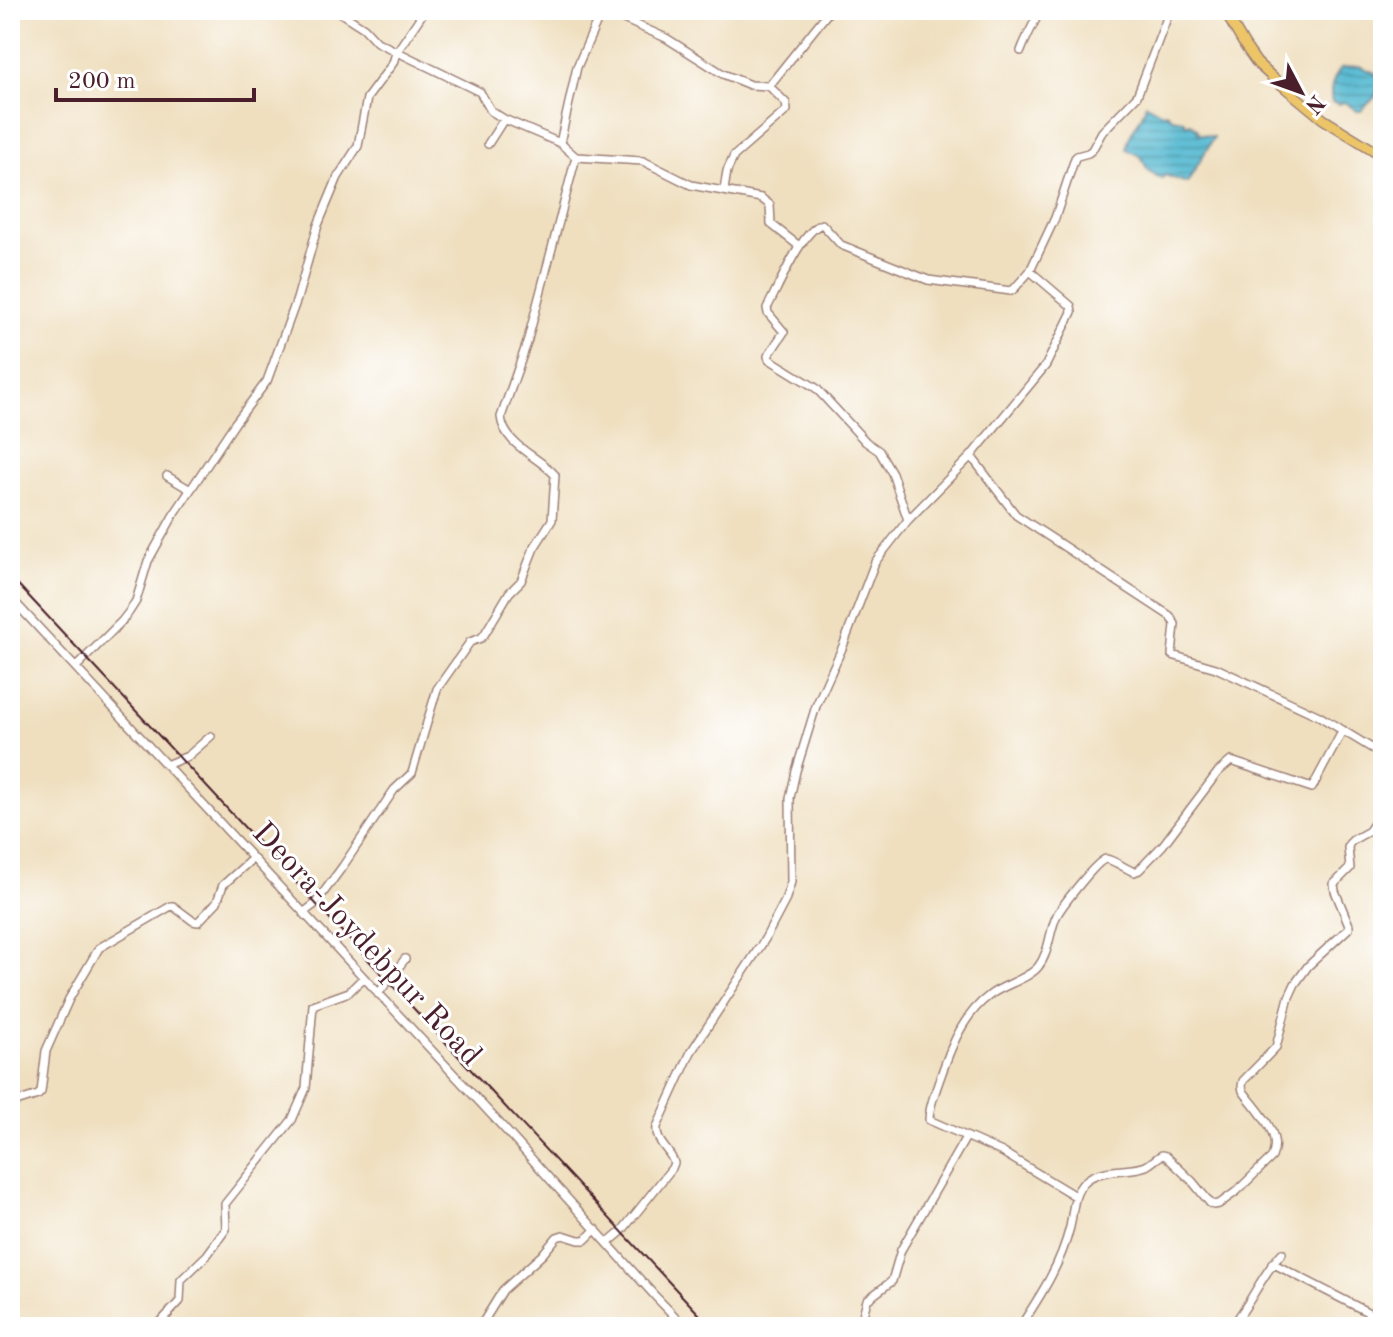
<svg xmlns="http://www.w3.org/2000/svg" width="1393" height="1337" font-family="'Old Standard TT',serif">
	<defs>
		<pattern id="water-rules" width="6" height="5" patternUnits="userSpaceOnUse" patternTransform="scale(2)"><rect width="6" height="5" fill="#51b8d0"/><path d="M0 2.5h6" fill="none" stroke="#4595a9"/></pattern>
	</defs>
	<rect width="100%" height="100%" fill="#fff"/>
	<filter id="ink" filterUnits="userSpaceOnUse"><feTurbulence type="fractalNoise" baseFrequency=".0125" numOctaves="2"/><feDisplacementMap in="SourceGraphic" scale="16" xChannelSelector="R" yChannelSelector="G"/><feConvolveMatrix kernelMatrix="1 2 1 2 8 2 1 2 1" color-interpolation-filters="sRGB"/></filter>
	<filter id="wash" filterUnits="userSpaceOnUse"><feTurbulence type="fractalNoise" baseFrequency=".006" numOctaves="4" result="noise"/><feDisplacementMap in="SourceGraphic" scale="32" xChannelSelector="R" yChannelSelector="G"/><feGaussianBlur stdDeviation="1.8" result="paint"/><feColorMatrix in="noise" values="0 0 0 0 0 0 0 0 0 0 0 0 0 0 0 0 0 1.4 0 .05"/><feComposite in="paint" operator="in"/></filter>
	<g filter="url(#wash)">
		<rect width="100%" height="100%" fill="#efdfbf"/>
		<path fill="url(#water-rules)" stroke="#4e6c7e" stroke-width="2" d="M1359,66L1375,73L1380,78L1376,96L1361,111H1357L1345,102L1338,104L1332,102C1329,89 1333,79 1341,68Z
			M1146,104L1164,114L1167,113L1172,118L1183,120L1186,125L1190,123L1197,129L1199,134L1214,137L1187,183L1165,175L1161,179L1148,170L1141,157L1127,149C1127,133 1143,120 1146,104Z"/>
	</g>
	<g filter="url(#ink)">
		<g fill="none" stroke-linecap="round" stroke-linejoin="round">
			<defs>
				<path id="minor" d="M336,10L364,28L377,42L480,92L491,111L504,119L560,143L576,157L643,161L691,185L761,198L770,205L771,224L799,246
					M603,10L666,38L723,74L750,85L769,86L786,103L787,110L734,156L727,171L724,190
					M1021,51C1026,37 1034,24 1040,10
					M769,86L830,10
					M560,143L577,67L602,10
					M488,144L504,119
					M971,456L1016,515L1170,616L1175,624L1172,655L1216,668L1319,716L1383,755
					M167,476L189,489
					M908,520L892,473L879,451L866,442L816,388L769,359L768,356L784,332L768,313L767,308C778,288 801,231 822,224L841,245L928,280L1011,291L1014,289L1030,271L1055,218L1075,158L1077,156L1088,153L1092,150L1102,132L1137,96L1170,10
					M10,597L502,1126L655,1296L685,1327
					M76,667L122,621L129,612L136,601L148,561L173,516L235,423L267,381L297,299L318,225L338,177L358,146L367,98L393,63L396,53L425,10
					M166,765L188,756L211,736
					M303,913L315,904L343,866L394,790L412,773L437,689L470,642L481,638L484,635L509,593L521,581L534,548L552,520L555,475C538,456 504,445 501,417L527,343L576,157
					M378,994L405,959
					M10,1104L38,1095L41,1092L46,1051L69,999L99,948L171,906H173L193,921L198,922L217,902L223,885L253,858
					M1075,1196L1002,1152L929,1120C929,1107 934,1096 938,1084C949,1052 961,1016 990,995C1003,985 1028,979 1038,967C1050,952 1049,931 1057,915C1062,906 1097,860 1106,859C1111,859 1127,869 1134,872L1139,870L1163,845L1218,772L1231,761L1312,788L1343,730
					M608,1243L621,1232L672,1168L674,1163C670,1149 655,1143 657,1127L691,1052L765,939L785,901L791,882L790,798L796,771L816,706L843,646L875,562L908,520L971,456L1046,365L1072,312L1071,306L1030,271
					M1272,1263L1383,1320
					M156,1327L180,1301L181,1280L207,1255L226,1229L225,1204L292,1120L306,1088L313,1005L349,992L363,978
					M480,1327L503,1290L542,1255L557,1237L563,1235L579,1240H585L596,1229
					M860,1327L867,1300L892,1281L901,1250L966,1137
					M1020,1327C1041,1295 1061,1264 1070,1227C1074,1209 1072,1188 1091,1177C1108,1168 1131,1172 1146,1166C1152,1163 1156,1158 1162,1155L1166,1156L1192,1181L1210,1203L1214,1205L1219,1204L1237,1191L1272,1157C1283,1133 1256,1109 1243,1091L1242,1086L1243,1081L1276,1047L1289,997L1295,984L1308,966L1349,928V925L1335,891L1334,884L1350,868L1348,848L1349,844L1353,840L1369,831L1383,810
					M1231,1327C1251,1304 1261,1275 1282,1253"/>
				<path id="major" d="M1224,10L1245,46L1257,63L1271,76L1323,119L1383,156"/>
			</defs>
			<use href="#minor" stroke="#9c7f75" stroke-width="10"/>
			<use href="#major" stroke="#9c7f75" stroke-width="12"/>
			<use href="#minor" stroke="#fff" stroke-width="7"/>
			<use href="#major" stroke="#ecc569" stroke-width="9"/>
			<path stroke="#4a1f2b" stroke-width="2" d="M10,576L711,1327"/>
		</g>
	</g>
	<g text-anchor="middle" dominant-baseline="central" stroke-width="6" stroke-linejoin="round" paint-order="stroke">
		<g font-size="32" fill="#4a1f2b" stroke="#fff">
			<text transform="translate(366 945) rotate(47)">Deora-Joydebpur Road</text>
		</g>
	</g>
	<rect width="1393" height="1337" fill="none" stroke="#fff" stroke-width="40"/>
	<g transform="translate(1301 92) rotate(131)" stroke="#ffffff" stroke-width="6" paint-order="stroke">
	<path d="M0-6L14 30L0 20L-14 30Z" fill="#4a1f2b"/>
	<text y="-12" font-size="22" font-weight="bold" text-anchor="middle" fill="#4a1f2b">N</text>
	</g>
	<path d="M56 88v12h198v-12" fill="none" stroke="#4a1f2b" stroke-width="4"/>
	<text x="68" y="88" font-size="24" fill="#4a1f2b" stroke="#ffffff" stroke-width="6" paint-order="stroke">200 m</text>
</svg>
